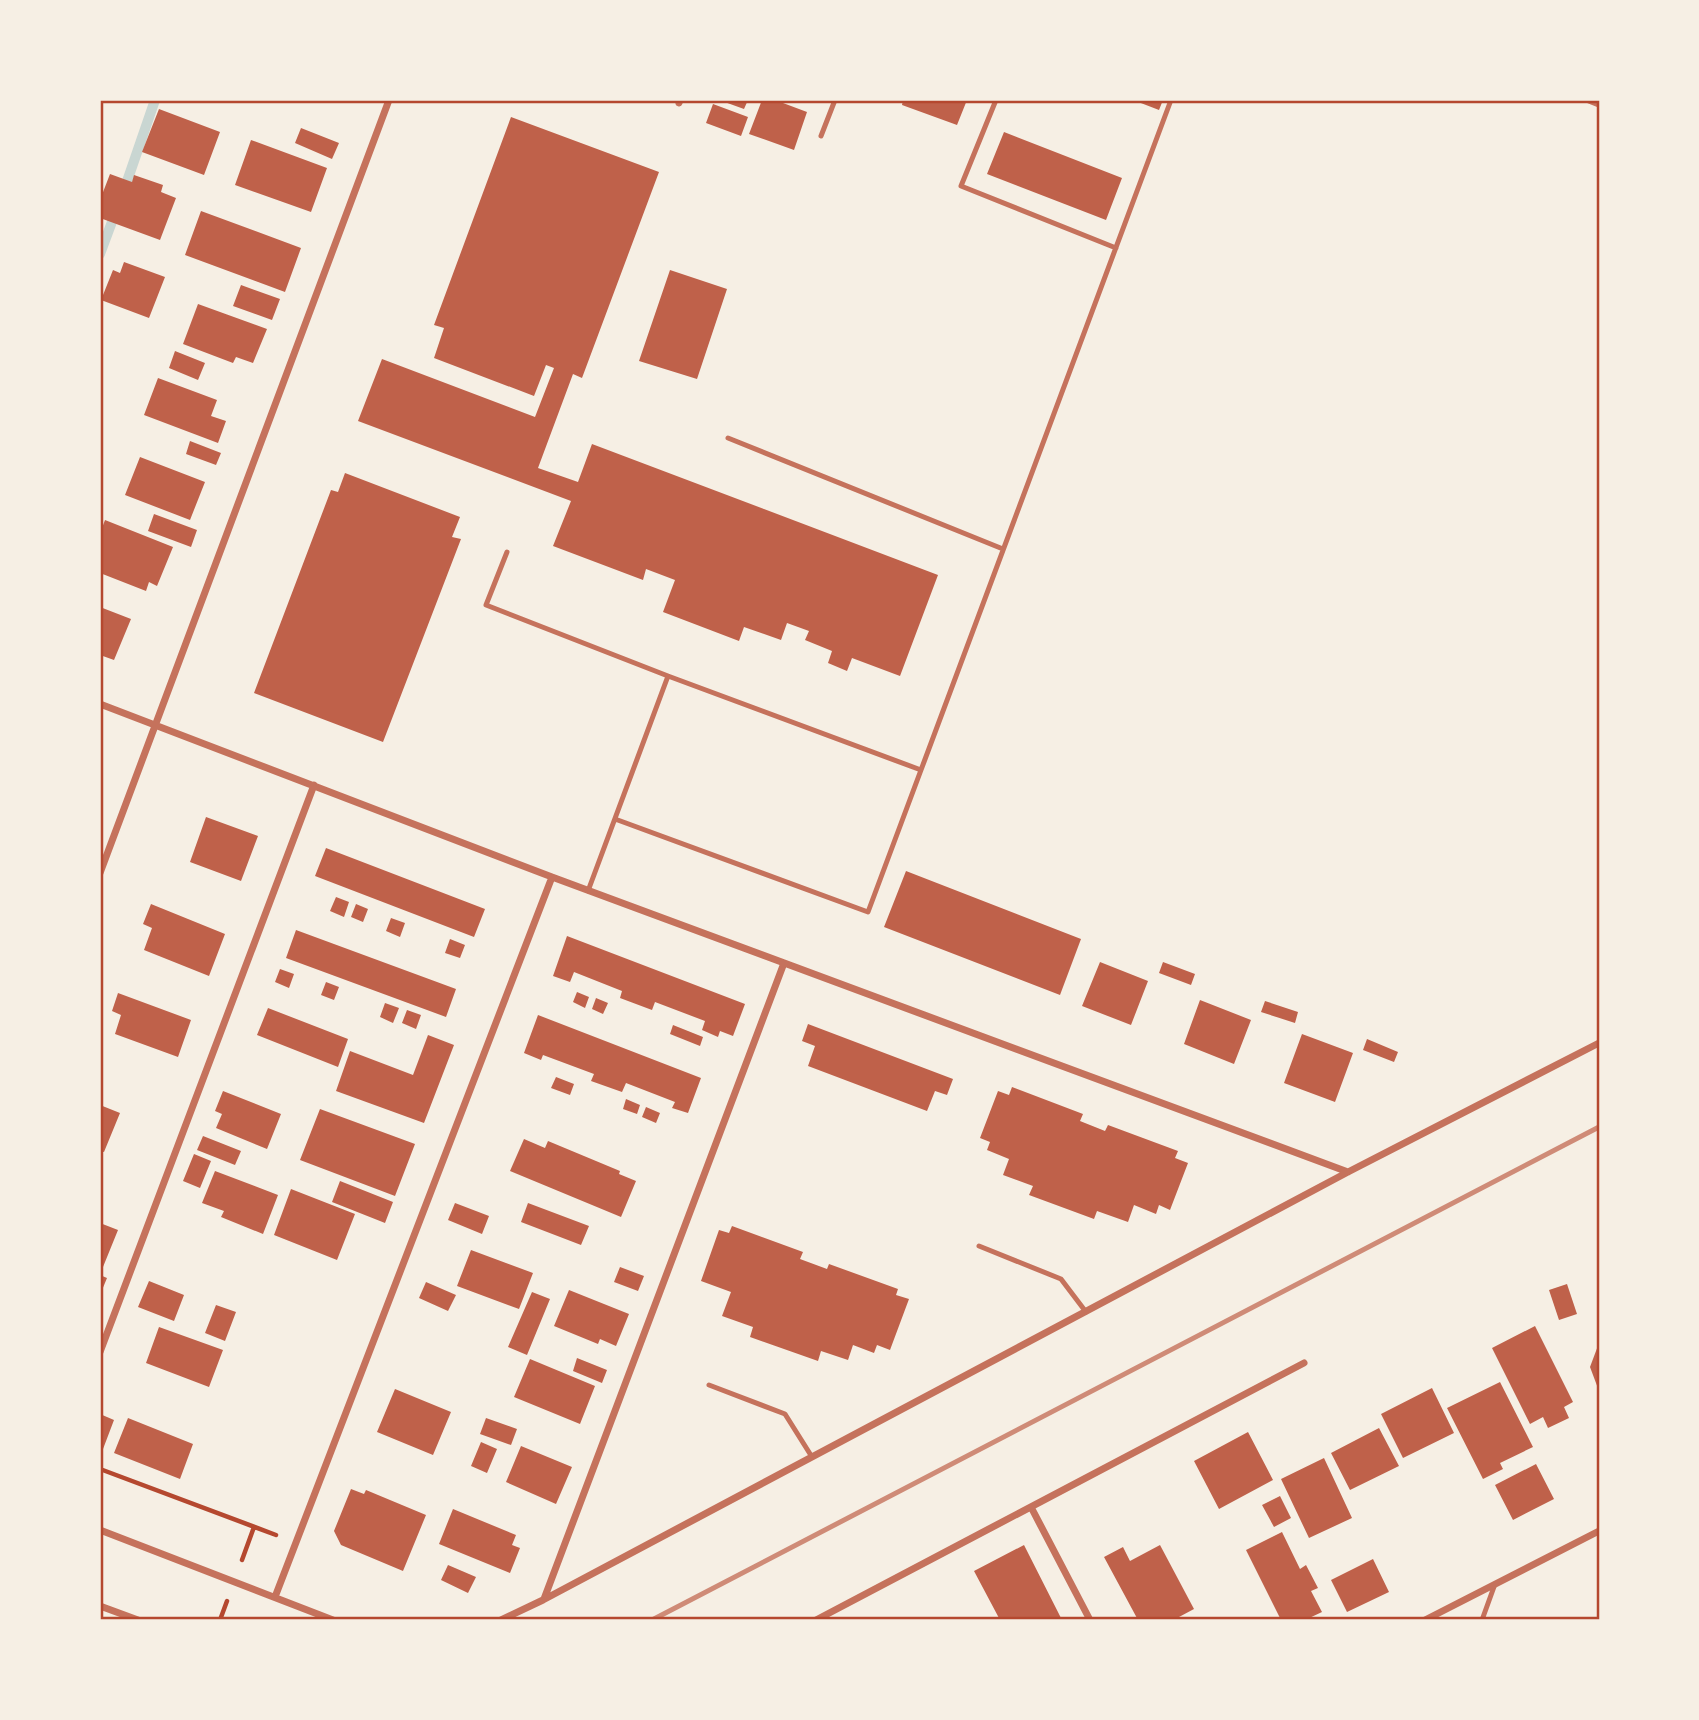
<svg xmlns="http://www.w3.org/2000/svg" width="1699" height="1720" font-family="Overpass,sans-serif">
	<rect width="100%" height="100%" fill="#f6efe4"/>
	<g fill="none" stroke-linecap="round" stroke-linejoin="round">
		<path stroke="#c9d6d2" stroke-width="10" d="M123,193L155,100
			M100,254L116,211"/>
	</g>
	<path fill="#bf614a" d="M719,100H748L744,109Z
		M762,100H775L807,112L794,150L749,134Z
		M903,100H967L957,125L902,105Z
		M1133,100H1163L1159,110Z
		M713,104L748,117L741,136L706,123Z
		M159,109L220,132L204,175L142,152Z
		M511,117L659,172L582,378L573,374L538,468L578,482L592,444L938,575L900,676L852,658L847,671L828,663L832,651L805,640L809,631L787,623L781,640L744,627L739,641L663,612L675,580L646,569L643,580L553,546L571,501L358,421L382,359L535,417L554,368L546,365L534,396L434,358L444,328L434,325Z
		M301,128L339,143L332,159L295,143Z
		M1004,132L1122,178L1106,220L987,174Z
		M251,140L327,168L311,212L235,185Z
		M110,174L132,182L134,175L163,185L161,192L176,198L160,240L100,218V200Z
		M201,211L301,248L285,292L185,255Z
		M124,262L165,277L149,318L101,300L113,270L120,273Z
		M670,270L727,289L697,379L639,361Z
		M241,285L280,299L272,320L233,306Z
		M198,304L267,329L253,363L236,357L233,363L183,344Z
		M175,351L205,363L198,380L169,368Z
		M158,378L217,400L211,416L226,421L218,443L144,415Z
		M190,441L221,453L216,465L186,454Z
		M140,457L205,482L190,520L125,495Z
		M345,473L460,517L452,537L461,539L383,742L254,693L331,490L338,492Z
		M154,514L197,530L191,547L148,531Z
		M105,520L173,547L157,586L149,582L146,591L100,573V527L102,528Z
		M100,607L131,619L114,660L100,655Z
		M206,817L258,836L241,881L190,862Z
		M326,848L485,909L474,937L315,876Z
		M906,871L1081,939L1060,995L884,927Z
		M336,897L349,902L344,917L330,911Z
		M151,904L225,934L209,976L144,950L152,928L143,924Z
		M356,904L368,909L363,922L351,917Z
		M391,918L405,923L400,937L386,931Z
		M296,930L456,989L446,1017L286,958Z
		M567,936L745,1004L733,1036L720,1031L718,1037L702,1030L705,1021L655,1002L652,1010L620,998L622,991L574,972L570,982L553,976Z
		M450,939L465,945L460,958L445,953Z
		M1100,962L1148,981L1131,1025L1082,1006Z
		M1163,962L1195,974L1191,985L1159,973Z
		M280,969L294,974L289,988L275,982Z
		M326,982L339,987L334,1000L321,995Z
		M577,992L589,997L585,1008L573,1002Z
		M118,993L191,1020L178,1057L115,1034L121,1015L112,1011Z
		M596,998L608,1003L603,1014L592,1009Z
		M1200,1000L1251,1020L1234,1064L1184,1044Z
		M1265,1001L1298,1012L1295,1023L1261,1012Z
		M385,1003L399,1008L393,1023L380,1017Z
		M268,1008L348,1039L338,1067L257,1035Z
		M407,1010L421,1015L416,1029L402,1023Z
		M538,1015L701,1078L688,1113L672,1108L675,1102L626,1083L622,1092L591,1081L594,1074L543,1055L541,1060L524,1053Z
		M808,1024L953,1079L947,1095L935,1091L927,1111L808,1066L815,1046L802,1041Z
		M673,1025L703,1037L700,1046L670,1034Z
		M1302,1034L1353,1053L1335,1102L1284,1083Z
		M428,1035L454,1045L424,1123L336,1091L350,1051L413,1075Z
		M1367,1039L1398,1052L1394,1062L1363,1050Z
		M556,1077L574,1084L570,1095L551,1088Z
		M1012,1087L1083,1114L1080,1121L1105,1131L1108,1125L1178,1151L1175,1158L1188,1163L1170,1210L1159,1205L1156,1214L1134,1205L1128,1222L1097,1211L1094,1219L1029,1195L1033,1186L1003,1175L1009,1159L987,1150L990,1142L980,1138L998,1091L1009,1095Z
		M223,1091L281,1114L267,1149L216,1128L222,1114L215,1111Z
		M626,1099L640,1105L637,1114L623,1109Z
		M100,1105L120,1113L104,1152L100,1151Z
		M646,1107L660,1113L656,1123L642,1117Z
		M320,1109L415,1144L395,1196L300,1160Z
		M203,1136L241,1151L235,1165L197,1150Z
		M524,1139L545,1148L548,1141L620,1171L619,1174L636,1181L621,1217L510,1171Z
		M194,1154L211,1161L200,1188L183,1181Z
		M215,1171L278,1195L263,1234L221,1217L224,1211L202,1203Z
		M340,1181L393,1202L385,1223L332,1202Z
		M291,1189L355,1214L337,1260L274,1235Z
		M455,1203L489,1216L482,1234L448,1220Z
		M528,1203L589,1226L581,1245L521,1222Z
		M100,1223L118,1230L103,1267L100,1266Z
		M732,1226L803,1252L800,1259L827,1269L829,1264L898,1289L896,1295L909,1299L890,1350L877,1345L874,1353L853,1345L848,1360L821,1351L818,1361L750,1337L753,1327L722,1316L731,1292L701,1281L719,1230L729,1233Z
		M471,1250L533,1273L519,1309L457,1286Z
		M620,1267L644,1276L638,1291L614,1282Z
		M100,1275L107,1278L100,1295Z
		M149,1281L184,1295L174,1321L138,1307Z
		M426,1282L456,1295L448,1311L419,1298Z
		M1567,1284L1577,1314L1559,1320L1549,1290Z
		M569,1290L629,1314L616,1346L600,1339L598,1344L554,1326Z
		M532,1292L550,1299L527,1355L508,1347Z
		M216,1305L236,1312L225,1341L205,1333Z
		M1535,1326L1573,1402L1564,1407L1569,1418L1548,1428L1543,1417L1530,1424L1492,1348Z
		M159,1327L223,1350L209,1387L146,1363Z
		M1599,1343V1391L1590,1367Z
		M577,1358L607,1370L602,1383L573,1371Z
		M530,1359L595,1386L580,1424L514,1397Z
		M1500,1382L1533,1447L1500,1463L1503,1469L1483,1479L1447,1408Z
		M1432,1388L1454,1433L1403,1458L1381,1414Z
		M395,1389L451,1412L433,1455L377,1432Z
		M100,1414L114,1420L100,1457Z
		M128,1418L193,1444L180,1479L114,1453Z
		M486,1418L517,1429L511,1445L480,1434Z
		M1379,1428L1399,1466L1350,1490L1331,1453Z
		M1248,1432L1273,1480L1219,1509L1194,1461Z
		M481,1442L497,1449L487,1473L471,1466Z
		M521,1446L572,1467L556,1504L506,1482Z
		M1324,1458L1352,1518L1309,1538L1281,1479Z
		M1536,1464L1554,1499L1513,1520L1495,1485Z
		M351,1489L364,1494L366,1490L426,1515L403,1571L341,1545L334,1531Z
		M1280,1496L1291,1518L1274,1527L1262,1505Z
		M453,1509L516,1535L512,1545L520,1548L510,1573L439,1544Z
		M1282,1532L1300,1569L1306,1565L1318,1588L1311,1591L1322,1612L1305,1620H1281L1246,1550Z
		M1024,1545L1062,1620H1000L974,1571Z
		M1160,1545L1194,1609L1179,1617L1181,1620H1138L1104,1557L1123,1547L1130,1561Z
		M1373,1559L1389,1592L1347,1612L1331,1580Z
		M448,1565L476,1577L468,1593L441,1580Z"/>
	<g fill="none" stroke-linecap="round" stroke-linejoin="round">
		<path stroke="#b5482f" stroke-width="4.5" d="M100,1469L276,1535
			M242,1560L254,1527
			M220,1620L227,1601"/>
		<path stroke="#c5725c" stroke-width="5" d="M996,100L961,186L1116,248
			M821,136L835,100
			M728,438L1003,549
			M507,552L486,605L668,676
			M615,819L868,912L921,770
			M588,891L668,676L921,770L1171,100
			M979,1246L1061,1279L1086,1312
			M709,1385L785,1414L812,1457
			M1482,1620L1495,1584"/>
		<path stroke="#c5725c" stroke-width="7" d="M1589,100L1599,104
			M679,103L680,100
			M100,704L552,877L1348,1172
			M100,873L389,100
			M100,1352L314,785
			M1031,1507L1090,1620
			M100,1530L333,1620
			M275,1597L552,877
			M544,1599L784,963
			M100,1606L138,1620
			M501,1620L543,1600L1348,1172L1599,1043
			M816,1620L1304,1363
			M1425,1620L1599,1531"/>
		<path stroke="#cf8b77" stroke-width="5" d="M652,1620L1599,1127"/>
	</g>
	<rect width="1699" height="1720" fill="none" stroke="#f6efe4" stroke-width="203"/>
	<rect x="102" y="102" width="1496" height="1516" fill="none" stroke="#b5482f" stroke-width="2.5"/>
</svg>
